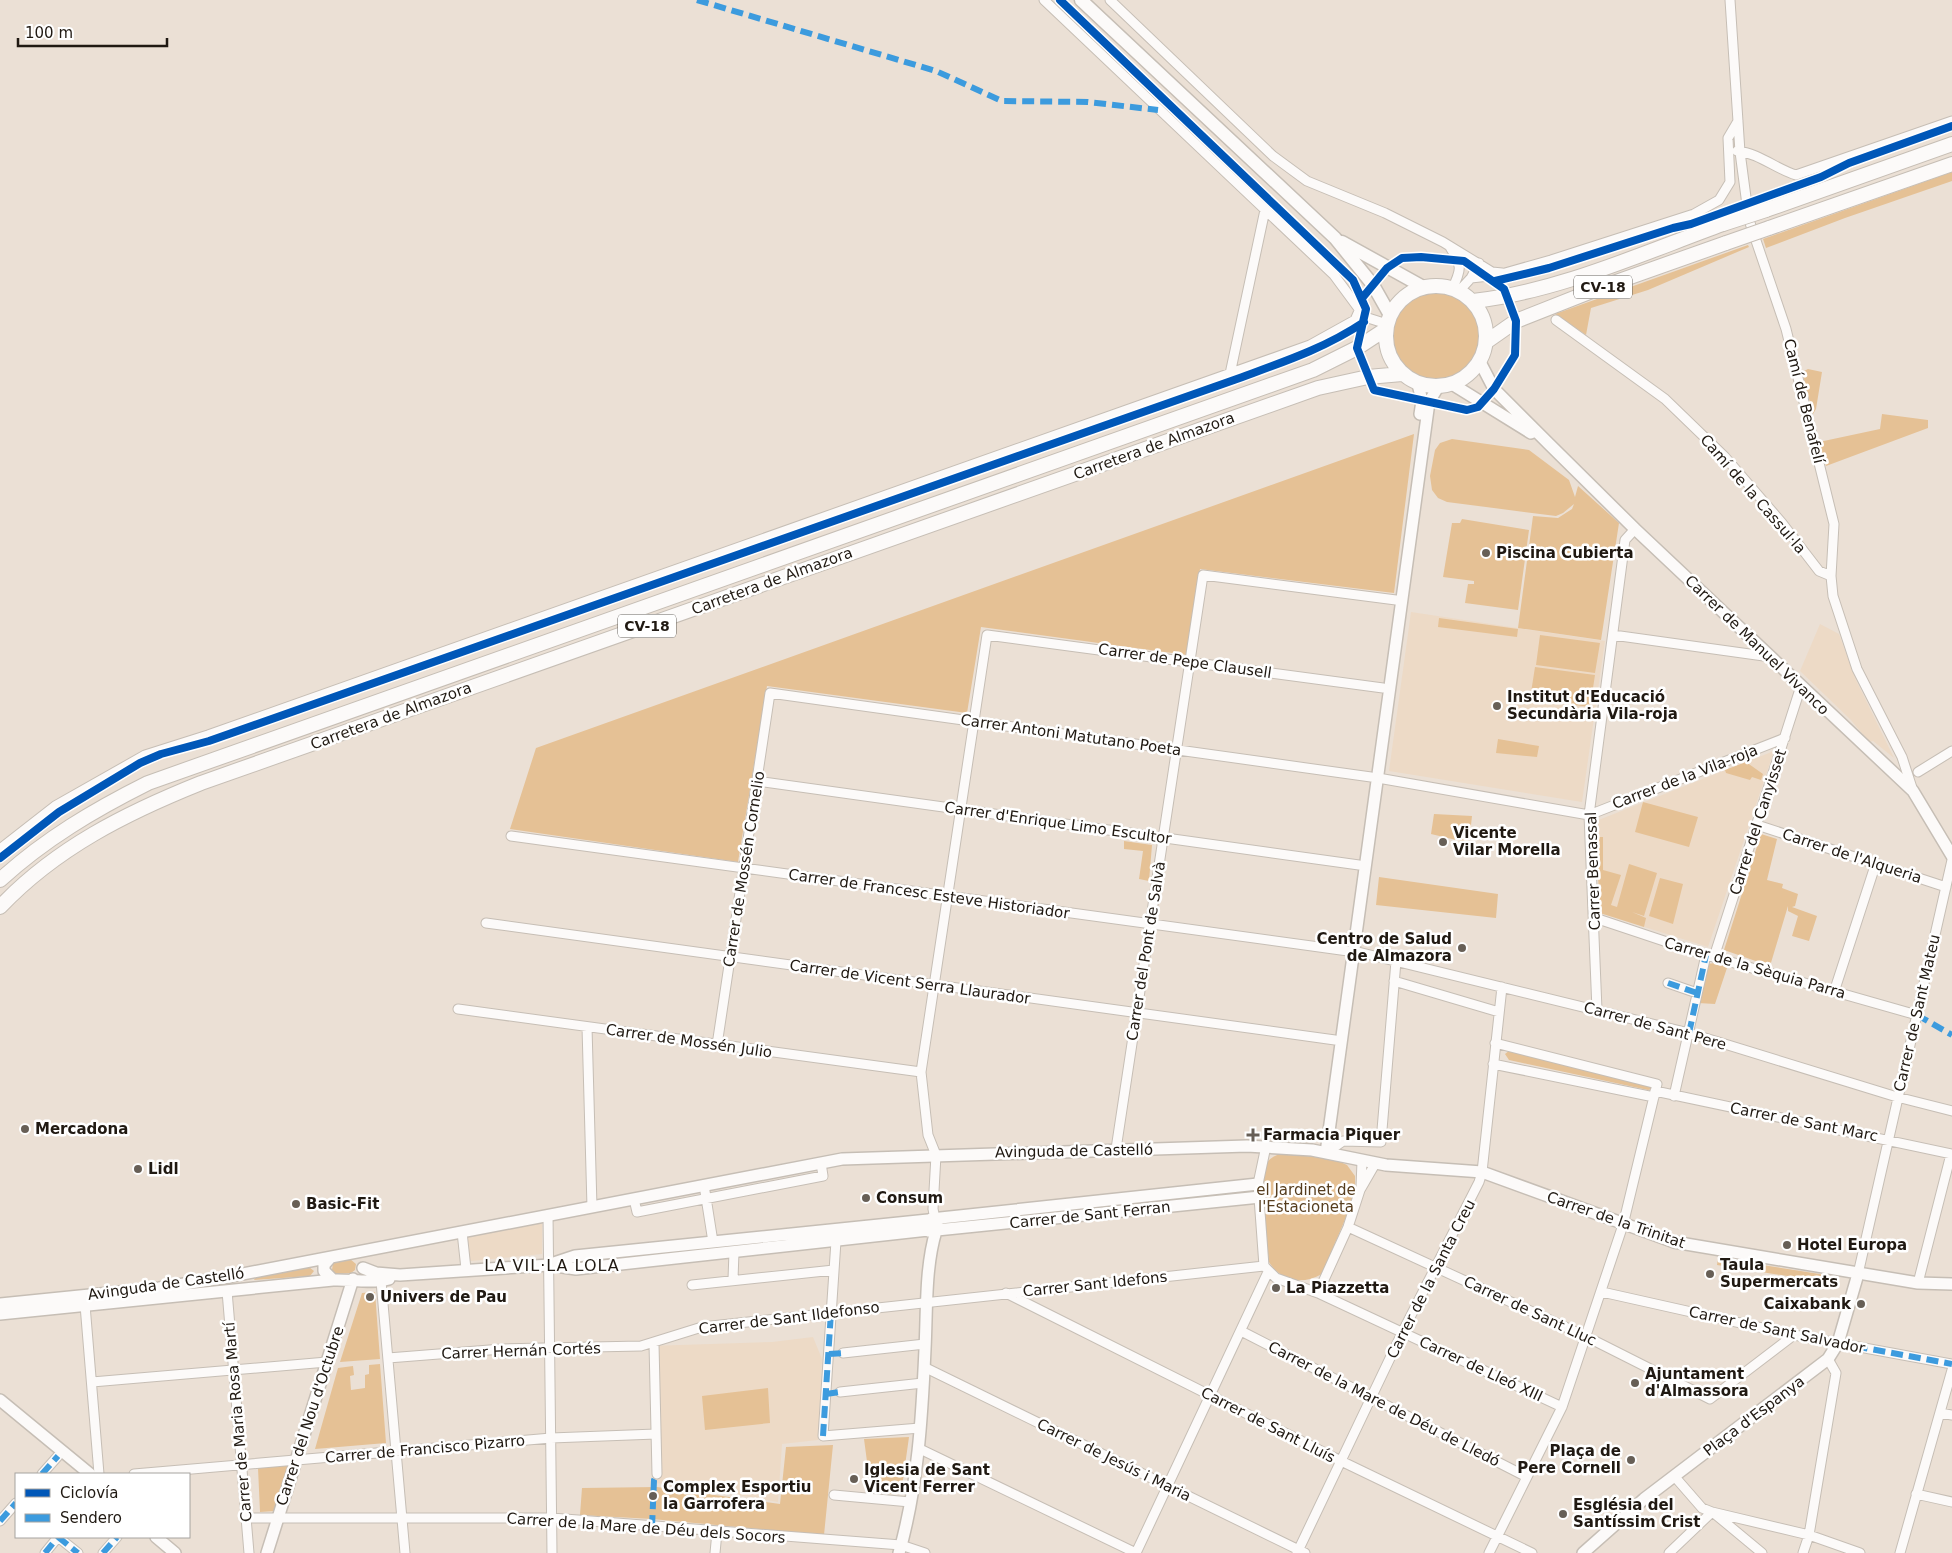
<svg xmlns="http://www.w3.org/2000/svg" width="1952" height="1553" font-family="'DejaVu Sans',sans-serif">
	<rect width="100%" height="100%" fill="#ebe0d5"/>
	<path fill="#eddac6" d="M1411,612L1605,641L1582,802L1389,771Z
		M1820,624L1839,634L1855,678L1894,758L1873,741L1869,742L1851,720L1800,671Z
		M1774,751L1708,947L1600,913L1596,821Z
		M539,1223L542,1224V1254L471,1261L468,1259L465,1237Z
		M813,1337L822,1359L818,1440L782,1444L778,1502L681,1485L653,1483L649,1346L772,1342Z"/>
	<path fill="#e5c195" d="M1952,172V181L1845,218L1766,248L1763,239Z
		M1748,245L1749,247L1648,290L1591,308L1586,335L1555,314Z
		M1393 336a43 43 0 1 1 86 0a43 43 0 1 1-86 0Z
		M1808,369L1822,372L1816,409L1813,414L1802,372Z
		M1882,414L1928,420V428L1826,466L1819,442L1880,429Z
		M1414,434L1394,593L1200,569L1187,655L981,627L967,713L767,686L738,862L510,829L536,748Z
		M1452,439L1529,450L1569,480L1575,497L1578,486L1619,523L1601,640L1518,628L1533,516L1558,518L1572,509L1574,504L1563,513L1556,516L1447,502L1438,498L1432,490L1430,476L1435,450L1440,443Z
		M1462,519L1529,530L1518,610L1465,603L1468,584H1474V581L1443,577L1452,523H1460Z
		M1439,618L1518,629L1517,637L1438,627Z
		M1540,635L1600,643L1595,673L1536,665Z
		M1535,667L1595,675L1590,707L1530,699Z
		M1498,739L1539,746L1537,757L1496,753Z
		M1746,762L1763,774L1761,780L1752,777L1750,780L1726,773L1725,770Z
		M1643,802L1698,817L1689,847L1635,832Z
		M1434,814L1472,816L1469,843L1431,834Z
		M1761,834L1777,839L1767,880L1783,884L1782,888L1798,894L1795,906L1792,907L1817,916L1809,941L1792,936L1798,916L1788,911V906L1770,966L1724,950Z
		M1596,837H1603V870L1621,875L1611,905L1617,907L1629,864L1657,873L1644,916L1632,912L1646,918L1644,927L1600,913Z
		M1124,841L1152,845L1149,881L1139,879L1143,851L1124,849Z
		M1379,877L1498,894L1496,918L1376,905Z
		M1660,878L1683,884L1673,924L1649,916Z
		M1720,962L1728,965L1715,1004L1698,1003L1708,964Z
		M1510,1050L1650,1087L1652,1089L1648,1090L1509,1060L1505,1054Z
		M1285,1153L1336,1160L1347,1165L1355,1176V1196L1322,1274C1302,1285 1282,1282 1269,1262C1267,1239 1257,1183 1266,1164C1270,1157 1278,1154 1285,1153Z
		M1718,1258L1826,1275L1825,1282L1717,1265Z
		M350,1259L356,1264L355,1270L351,1273L336,1274L332,1270L333,1263Z
		M309,1267L314,1271L310,1276L254,1280L255,1278Z
		M375,1292L380,1359L340,1362L362,1293Z
		M380,1364L386,1443L315,1449L338,1368L353,1366L354,1375L350,1376L351,1390L365,1388V1375L369,1374V1365Z
		M768,1388L770,1423L705,1430L702,1396Z
		M909,1437L901,1494L877,1493L879,1471L868,1469L864,1439Z
		M833,1445L824,1535L652,1519L580,1515L582,1488L657,1487L780,1504L786,1447Z
		M291,1465L275,1511L260,1512L258,1468Z"/>
	<g fill="none" stroke-linecap="round" stroke-linejoin="round">
		<defs>
			<path id="minor" d="M1044,0L1334,275L1365,317L1387,324
				M1110,0L1273,156L1307,181L1385,213L1443,242L1492,272L1502,273
				M1730,0L1740,152L1749,220L1786,329L1834,524L1831,576L1833,596L1857,669L1902,757L1913,791
				M1737,151C1759,153 1776,169 1796,175L1952,121
				M1450,247C1462,266 1462,269 1452,289
				M1471,278L1498,275L1551,260L1694,214L1719,200L1730,182L1728,138L1738,121
				M1459,291L1471,278L1479,263
				M1556,320L1665,399L1725,457L1782,523L1819,571L1831,576
				M1230,374L1265,210
				M1613,635L1771,657
				M1918,772L1952,751
				M1378,778L1589,815L1785,738
				M757,781L1359,865
				M1757,825L1946,887
				M511,836L1348,951
				M0,849L55,806L145,755L208,735L1310,345L1355,320L1359,311
				M1595,918L1706,955L1917,1015
				M486,923L1335,1040
				M1354,951L1689,1033L1897,1097L1952,1111
				M1714,957L1801,686
				M1394,981L1499,1012
				M1668,983L1697,993
				M1834,992L1876,863
				M458,1009L921,1072
				M1597,1010L1589,815L1625,540L1635,529
				M587,1027L592,1207
				M717,1045L770,693L1371,777
				M1493,1064L1654,1097
				M1655,1091L1952,1154
				M1674,1096L1706,955
				M1266,1146L1258,1184L1264,1266L1276,1278L1318,1293L1348,1227L1360,1190L1375,1164
				M1116,1149L1203,575L1396,600
				M1326,1153L1343,1141L1381,1142L1396,961
				M704,1185L713,1242
				M1361,1187L1362,1161
				M634,1199L637,1212L823,1176L821,1163
				M548,1215L552,1553
				M935,1219L933,1209L936,1155L928,1135L921,1072L987,635L1383,688
				M1348,1227L1587,1337L1710,1399L1794,1335
				M462,1232L466,1269
				M836,1241L823,1436L920,1428
				M1858,1274L1952,860
				M733,1279L734,1252
				M381,1281L405,1553
				M1918,1283L1951,1154
				M692,1285L834,1270
				M227,1291L249,1553
				M1602,1292L1794,1335L1952,1364
				M1006,1293L1341,1461L1532,1553
				M1318,1293L1562,1407
				M85,1305L99,1474
				M1241,1331L1527,1477
				M654,1344L657,1474
				M843,1353L925,1344
				M388,1358L502,1349L641,1346L702,1327L1264,1266
				M924,1367L1305,1553
				M92,1382L327,1362
				M840,1392L923,1383
				M1940,1413L1952,1415
				M920,1449L1136,1553
				M42,1474L58,1456
				M134,1474L551,1438L656,1434
				M1675,1477L1702,1508L1712,1512L1809,1535L1860,1553
				M1916,1494L1952,1502
				M834,1495L910,1502
				M1715,1514L1762,1553
				M245,1518H552L901,1545L925,1553
				M0,1521L16,1503
				M58,1537L78,1553
				M45,1553L58,1537
				M103,1553L117,1537
				M715,1553L717,1532
				M1136,1553L1268,1272
				M1297,1553L1402,1333L1479,1182L1482,1172L1502,987
				M1489,1553L1562,1407L1623,1225L1657,1084L1495,1043
				M1669,1553L1712,1512
				M1803,1553L1809,1535L1836,1373L1828,1359
				M1900,1553L1952,1370"/>
			<path id="tertiary" d="M1480,362L1494,389L1549,444L1635,529L1913,791L1952,856
				M1418,384L1422,401L1420,414
				M1452,384L1531,433
				M1326,1153L1429,402L1438,387
				M936,1220L938,1229L934,1231H929L926,1224L931,1219L1258,1184
				M937,1230L1260,1197
				M331,1257L324,1265V1271L333,1280
				M551,1264L575,1256L928,1220
				M363,1268L376,1273L400,1275L549,1265L576,1269L928,1230
				M0,1304L159,1288L222,1278L842,1159L1247,1146L1312,1150L1386,1165L1482,1172L1674,1242L1918,1283L1952,1284
				M0,1314L333,1280C350,1279 372,1284 389,1279
				M0,1400L90,1474
				M156,1537L175,1553
				M267,1553L353,1279
				M899,1553C918,1486 922,1417 925,1349C927,1310 925,1267 936,1231
				M1583,1553L1644,1499L1828,1359L1838,1343L1858,1274"/>
			<path id="secondary" d="M1081,0L1335,238L1373,285L1390,315
				M1342,242L1425,288"/>
			<path id="primary" d="M1766,210L1952,144
				M1769,228L1952,164
				M1386 336a50 50 0 1 1 100 0a50 50 0 1 1-100 0Z
				M1473,301C1557,292 1643,253 1723,224
				M1486,342L1516,321L1602,287L1726,243
				M0,880C45,839 94,810 148,783L1313,370L1357,348L1386,329
				M0,907C56,848 126,813 201,783L1318,388L1368,377L1402,374"/>
		</defs>
		<use href="#minor" stroke="#c6beb5" stroke-width="11"/>
		<use href="#tertiary" stroke="#c6beb5" stroke-width="14"/>
		<use href="#secondary" stroke="#c6beb5" stroke-width="15"/>
		<use href="#primary" stroke="#c6beb5" stroke-width="16"/>
		<use href="#minor" stroke="#fcfaf9" stroke-width="9"/>
		<use href="#tertiary" stroke="#fcfaf9" stroke-width="11"/>
		<use href="#secondary" stroke="#fcfaf9" stroke-width="12"/>
		<use href="#primary" stroke="#fcfaf9" stroke-width="14"/>
		<defs>
			<path id="primary-bridge" d="M1723,224L1766,210
				M1726,243L1769,228"/>
		</defs>
		<use href="#primary-bridge" stroke="#c6beb5" stroke-width="16" stroke-linecap="butt"/>
		<use href="#primary-bridge" stroke="#fcfaf9" stroke-width="14"/>
		<path stroke="#3c9bde" stroke-width="6" stroke-dasharray="12 6" stroke-linecap="butt" d="M697,0L936,71L1002,101L1088,102L1158,110
			M1668,983L1697,993
			M1917,1015L1952,1035
			M1689,1033L1706,955
			M1838,1343L1952,1364
			M829,1354L843,1353
			M826,1394L840,1392
			M823,1436L831,1312
			M42,1474L58,1456
			M0,1521L16,1503
			M652,1527L654,1480L657,1474
			M58,1537L78,1553
			M45,1553L58,1537
			M103,1553L117,1537"/>
		<defs>
			<path id="cycleway" d="M1060,0L1353,280L1366,309L1357,348L1374,390L1467,410L1478,407L1494,389L1515,355L1516,321L1504,289L1464,261L1421,257L1402,258L1387,268L1363,297
				M1495,281L1549,268L1673,228L1691,224L1821,177L1849,163L1952,126
				M0,858L59,812L140,763L161,754L209,741L1234,380C1280,363 1324,349 1364,322"/>
		</defs>
		<use href="#cycleway" stroke="#fff" stroke-width="11"/>
		<use href="#cycleway" stroke="#0057b8" stroke-width="8"/>
	</g>
	<g fill="#675f56" stroke="#fff" stroke-width="2">
		<circle cx="1486" cy="553" r="5"/>
		<circle cx="1497" cy="706" r="5"/>
		<circle cx="1443" cy="842" r="5"/>
		<circle cx="1462" cy="948" r="5"/>
		<circle cx="25" cy="1129" r="5"/>
		<path d="M1250.5 1127.5h5v5h5v5h-5v5h-5v-5h-5v-5h5z"/>
		<circle cx="138" cy="1169" r="5"/>
		<circle cx="866" cy="1198" r="5"/>
		<circle cx="296" cy="1204" r="5"/>
		<circle cx="1787" cy="1245" r="5"/>
		<circle cx="1710" cy="1274" r="5"/>
		<circle cx="1276" cy="1288" r="5"/>
		<circle cx="370" cy="1297" r="5"/>
		<circle cx="1861" cy="1304" r="5"/>
		<circle cx="1635" cy="1383" r="5"/>
		<circle cx="1631" cy="1460" r="5"/>
		<circle cx="854" cy="1479" r="5"/>
		<circle cx="653" cy="1496" r="5"/>
		<circle cx="1563" cy="1514" r="5"/>
	</g>
	<g text-anchor="middle" dominant-baseline="central" stroke-width="5" stroke-linejoin="round" paint-order="stroke">
		<g fill="#fff" stroke="#635e59" stroke-width="1">
			<rect x="1574" y="275.5" width="58" height="23" rx="4"/>
			<rect x="618" y="614.5" width="58" height="23" rx="4"/>
		</g>
		<g font-size="14" font-weight="bold" fill="#201912">
			<text x="1603" y="287">CV-18</text>
			<text x="647" y="626">CV-18</text>
		</g>
		<g font-size="15" fill="#201912" stroke="#fff">
			<text transform="translate(1804 401) rotate(76)">Camí de Benafelí</text>
			<text transform="translate(1154 446) rotate(-20)">Carretera de Almazora</text>
			<text transform="translate(1753 494) rotate(49)">Camí de la Cassul·la</text>
			<text transform="translate(772 581) rotate(-20)">Carretera de Almazora</text>
			<text transform="translate(1757 645) rotate(44)">Carrer de Manuel Vivanco</text>
			<text transform="translate(1185 661) rotate(8)">Carrer de Pepe Clausell</text>
			<text transform="translate(391 716) rotate(-20)">Carretera de Almazora</text>
			<text transform="translate(1071 735) rotate(8)">Carrer Antoni Matutano Poeta</text>
			<text transform="translate(1685 777) rotate(-21)">Carrer de la Vila-roja</text>
			<text transform="translate(1758 822) rotate(-72)">Carrer del Canyisset</text>
			<text transform="translate(1058 823) rotate(8)">Carrer d'Enrique Limo Escultor</text>
			<text transform="translate(1852 856) rotate(18)">Carrer de l'Alqueria</text>
			<text transform="translate(744 869) rotate(-81)">Carrer de Mossén Cornelio</text>
			<text transform="translate(1593 871) rotate(-92)">Carrer Benassal</text>
			<text transform="translate(929 894) rotate(8)">Carrer de Francesc Esteve Historiador</text>
			<text transform="translate(1146 951) rotate(-81)">Carrer del Pont de Salvà</text>
			<text transform="translate(1755 968) rotate(16)">Carrer de la Sèquia Parra</text>
			<text transform="translate(910 982) rotate(8)">Carrer de Vicent Serra Llaurador</text>
			<text transform="translate(1917 1013) rotate(-77)">Carrer de Sant Mateu</text>
			<text transform="translate(1655 1026) rotate(15)">Carrer de Sant Pere</text>
			<text transform="translate(689 1041) rotate(8)">Carrer de Mossén Julio</text>
			<text transform="translate(1804 1122) rotate(11)">Carrer de Sant Marc</text>
			<text transform="translate(1074 1151) rotate(-1)">Avinguda de Castelló</text>
			<text transform="translate(1090 1215) rotate(-6)">Carrer de Sant Ferran</text>
			<text transform="translate(1616 1220) rotate(19)">Carrer de la Trinitat</text>
			<text transform="translate(1431 1279) rotate(-63)">Carrer de la Santa Creu</text>
			<text transform="translate(166 1284) rotate(-8)">Avinguda de Castelló</text>
			<text transform="translate(1095 1284) rotate(-6)">Carrer Sant Idefons</text>
			<text transform="translate(1530 1311) rotate(25)">Carrer de Sant Lluc</text>
			<text transform="translate(789 1318) rotate(-7)">Carrer de Sant Ildefonso</text>
			<text transform="translate(1777 1330) rotate(12)">Carrer de Sant Salvador</text>
			<text transform="translate(521 1351) rotate(-2)">Carrer Hernán Cortés</text>
			<text transform="translate(1481 1369) rotate(25)">Carrer de Lleó XIII</text>
			<text transform="translate(1384 1404) rotate(27)">Carrer de la Mare de Déu de Lledó</text>
			<text transform="translate(310 1416) rotate(-72)">Carrer del Nou d'Octubre</text>
			<text transform="translate(1754 1416) rotate(-37)">Plaça d'Espanya</text>
			<text transform="translate(238 1422) rotate(-95)">Carrer de Maria Rosa Martí</text>
			<text transform="translate(1268 1425) rotate(27)">Carrer de Sant Lluís</text>
			<text transform="translate(425 1449) rotate(-5)">Carrer de Francisco Pizarro</text>
			<text transform="translate(1114 1460) rotate(26)">Carrer de Jesús i Maria</text>
			<text transform="translate(646 1528) rotate(4)">Carrer de la Mare de Déu dels Socors</text>
		</g>
		<g font-size="15" font-weight="bold" fill="#201912" stroke="#fff" text-anchor="start">
			<text x="1496" y="553">Piscina Cubierta</text>
			<text x="1507" y="697">Institut d'Educació<tspan x="1507" dy="17">Secundària Vila-roja</tspan></text>
			<text x="1453" y="833">Vicente<tspan x="1453" dy="17">Vilar Morella</tspan></text>
			<text x="1452" y="939" text-anchor="end">Centro de Salud<tspan x="1452" dy="17">de Almazora</tspan></text>
			<text x="35" y="1129">Mercadona</text>
			<text x="1263" y="1135">Farmacia Piquer</text>
			<text x="148" y="1169">Lidl</text>
			<text x="876" y="1198">Consum</text>
			<text x="306" y="1204">Basic-Fit</text>
			<text x="1797" y="1245">Hotel Europa</text>
			<text x="1720" y="1265">Taula<tspan x="1720" dy="17">Supermercats</tspan></text>
			<text x="1286" y="1288">La Piazzetta</text>
			<text x="380" y="1297">Univers de Pau</text>
			<text x="1851" y="1304" text-anchor="end">Caixabank</text>
			<text x="1645" y="1374">Ajuntament<tspan x="1645" dy="17">d'Almassora</tspan></text>
			<text x="1621" y="1451" text-anchor="end">Plaça de<tspan x="1621" dy="17">Pere Cornell</tspan></text>
			<text x="864" y="1470">Iglesia de Sant<tspan x="864" dy="17">Vicent Ferrer</tspan></text>
			<text x="663" y="1487">Complex Esportiu<tspan x="663" dy="17">la Garrofera</tspan></text>
			<text x="1573" y="1505">Església del<tspan x="1573" dy="17">Santíssim Crist</tspan></text>
		</g>
		<g font-size="15" fill="#563d1e" stroke="#fff">
			<text x="1306" y="1190">el Jardinet de<tspan x="1306" dy="17">l'Estacioneta</tspan></text>
		</g>
		<g font-size="16" letter-spacing="1" fill="#201912" stroke="#fff">
			<text x="552" y="1265">LA VIL·LA LOLA</text>
		</g>
	</g>
	<rect x="15" y="1473" width="175" height="65" fill="#ffffff" stroke="#a6a3a0"/>
	<rect x="25" y="1489" width="25" height="8" fill="#0057b8" stroke="#a6a3a0"/>
	<text x="60" y="1498" font-size="15" fill="#201912">Ciclovía</text>
	<rect x="25" y="1514" width="25" height="8" fill="#3c9bde" stroke="#a6a3a0"/>
	<text x="60" y="1523" font-size="15" fill="#201912">Sendero</text>
	<path d="M18 38v8h149v-8" fill="none" stroke="#201912" stroke-width="2.5"/>
	<text x="25" y="38" font-size="15" fill="#201912" stroke="#ffffff" stroke-width="4" paint-order="stroke">100 m</text>
</svg>
